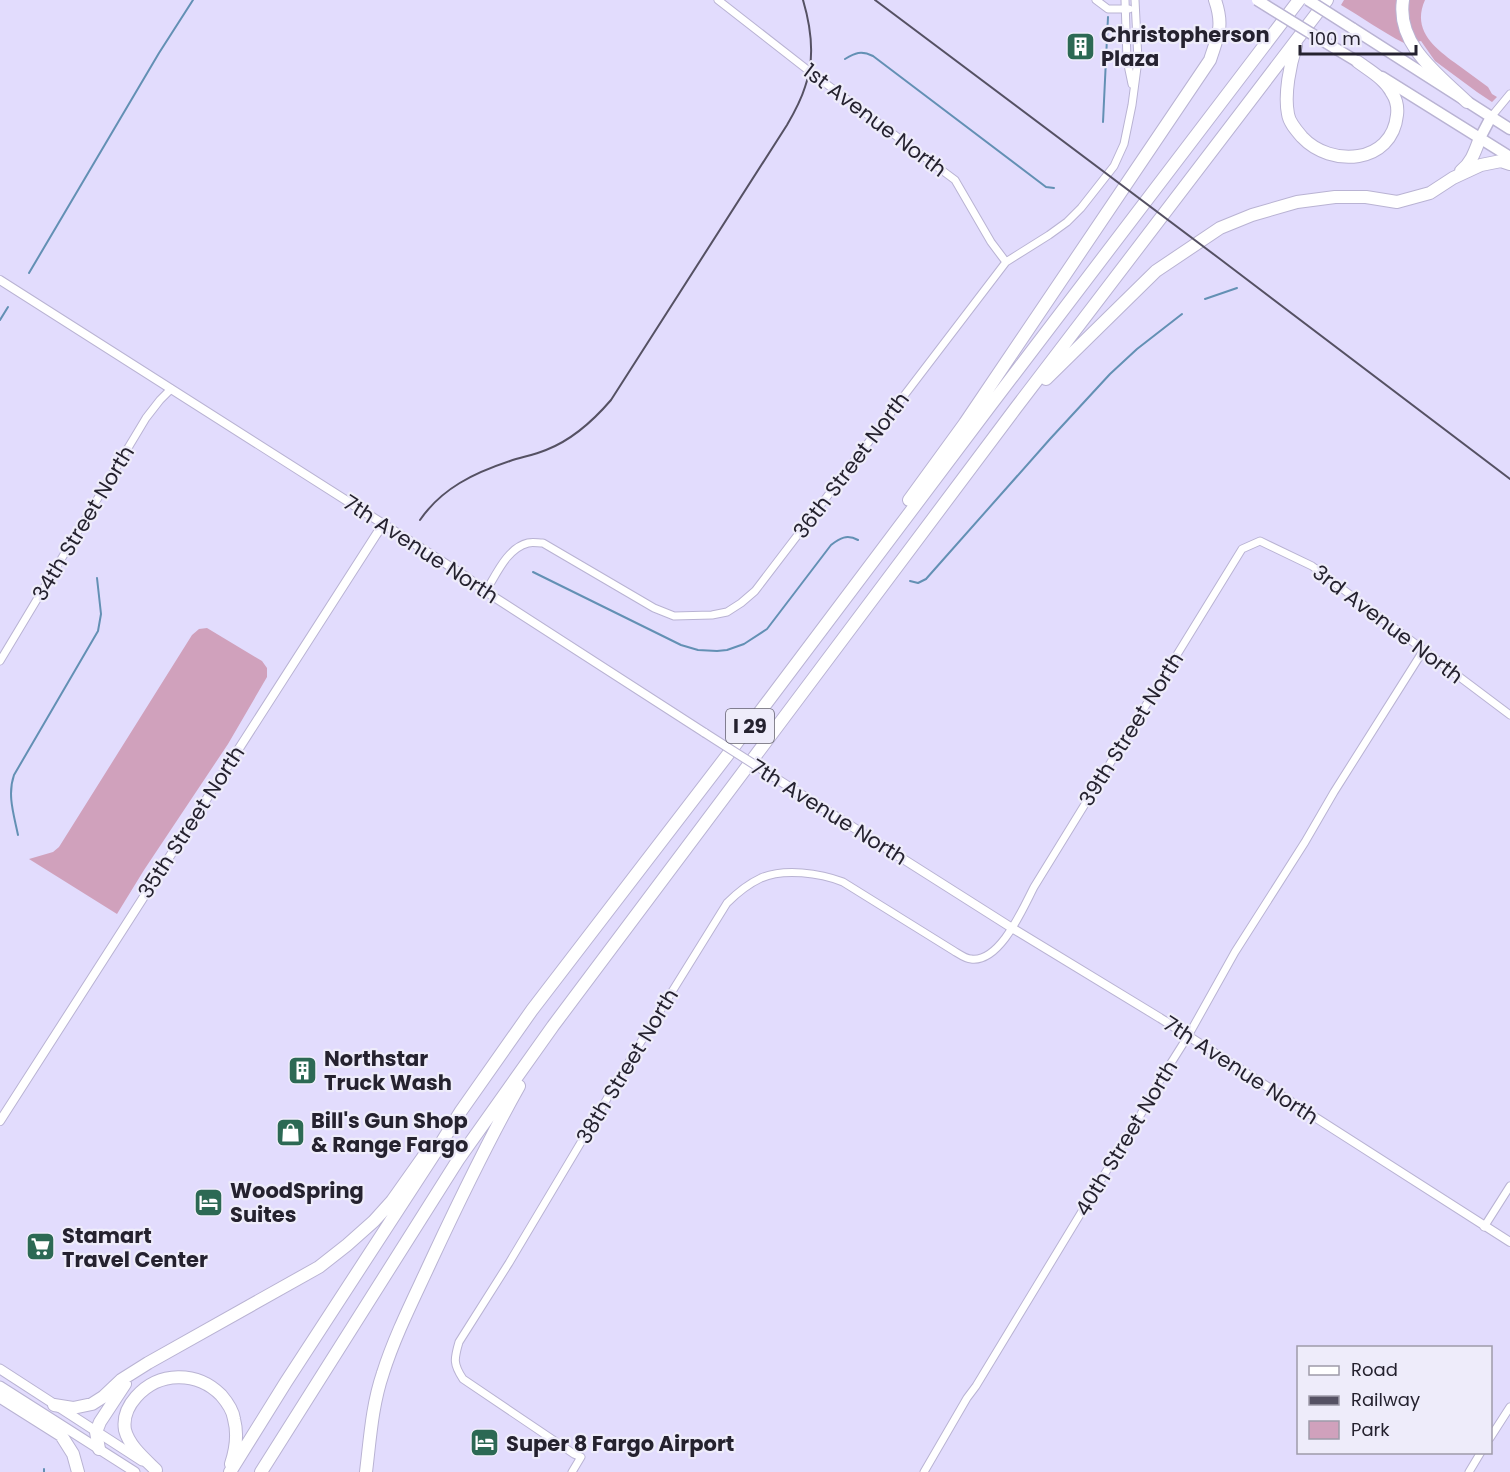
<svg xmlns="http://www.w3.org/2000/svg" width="1510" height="1472" font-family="Poppins,sans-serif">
	<rect width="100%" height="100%" fill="#e2dcfd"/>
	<path fill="#d0a1bc" d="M1344,0H1399L1406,42L1404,43C1382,32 1362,17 1341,5Z
		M1409,0H1425C1411,31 1436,49 1458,65C1468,72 1478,80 1488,87L1492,94L1497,97L1492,102L1477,92L1435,61L1421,41L1417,42C1410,28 1408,16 1409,0Z
		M207,628L262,661L267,668V677L228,744L144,870L117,914L29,859L53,852L59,847L192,635L199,629Z"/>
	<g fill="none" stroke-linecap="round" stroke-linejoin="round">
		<path stroke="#6390b4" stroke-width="2" d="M845,59C855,53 861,50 873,56L1046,187L1054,188
			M1103,122L1108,17
			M29,273L159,53L193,0
			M1205,299L1237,288
			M0,320L8,307
			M533,572L681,645L698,650L717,651L727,650L744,644L767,629L831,545C840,538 847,534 858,540
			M910,581L918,583L926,579L1050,439L1110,374L1137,349L1182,314
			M18,835C14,815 7,795 14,775L98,631L101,614L97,578
			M44,1469V1472"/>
		<defs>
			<path id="minor" d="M718,0L809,71L955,180L991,242L1006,262
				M1096,0L1108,9H1129
				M1125,0L1127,60L1132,84
				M1491,117L1510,94
				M486,591C496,575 507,548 528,543C532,542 538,543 543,543L654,608L674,616L712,615L727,612L741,603L755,591L1006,262L1049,235L1067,222L1081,208L1114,166L1124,144L1132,105L1138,60L1135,0
				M0,661L146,418L160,400L171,389
				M1484,1227L1510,1186
				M1490,1438L1510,1407
				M572,1472L581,1457L574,1454L463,1379C453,1364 454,1359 459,1342L509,1263L642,1040L727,903C737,893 748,884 761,878C784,868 820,873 843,882L954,951C959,954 966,959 971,959C1000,963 1023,908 1034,887L1242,549L1260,541L1312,566L1510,715
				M924,1472L967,1398L976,1386L1141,1114L1159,1082L1188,1036L1235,952L1305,842L1334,792L1423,651
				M1469,1472L1481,1452"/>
			<path id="tertiary" d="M0,280L465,576L494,597L705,733
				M777,779L1012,928L1160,1018L1510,1242
				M0,1121L383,524"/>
			<path id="secondary" d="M0,1369L142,1461
				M0,1386L135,1472"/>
			<path id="primary" d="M1352,28L1510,129
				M1338,50L1363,65
				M1382,77L1510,157
				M1480,138L1491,117"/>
			<path id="motorway" d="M1403,0C1396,45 1439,75 1467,102
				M1296,46C1290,65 1284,94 1288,114C1289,122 1296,130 1302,137C1331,168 1392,164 1397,115C1398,107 1396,99 1392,93C1385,79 1370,71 1358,62
				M1461,171C1472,162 1475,151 1480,138
				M1046,379L1156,271L1220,228L1252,215L1297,202L1335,197H1366L1397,202L1430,193L1453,178L1481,165L1501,161L1510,164
				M909,500L965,423L1210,60C1218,35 1224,26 1215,0
				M0,1394L4,1399L61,1435L73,1454L78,1472
				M54,1405L73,1408L92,1404L103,1397L121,1380L148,1363L319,1267L347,1245L374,1221L392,1201L426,1153
				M99,1449L96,1432L100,1422L125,1384
				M156,1470C145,1459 129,1446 125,1430C123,1418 128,1406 136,1397C159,1371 197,1371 221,1395C227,1402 233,1410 234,1419C238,1434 236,1449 231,1464
				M230,1472L286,1382L435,1153L461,1111L532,1010L726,757L990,406L1299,0
				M261,1472L458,1160L553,1026L1015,409L1327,0
				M366,1472C370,1439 372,1405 383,1373C395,1335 414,1298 431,1261C459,1201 487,1143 519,1086"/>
		</defs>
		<use href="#minor" stroke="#b9b3d3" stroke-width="9"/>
		<use href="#tertiary" stroke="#b9b3d3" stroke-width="10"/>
		<use href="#secondary" stroke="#b9b3d3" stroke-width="11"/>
		<use href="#primary" stroke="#b9b3d3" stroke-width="13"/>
		<use href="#motorway" stroke="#b9b3d3" stroke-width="14"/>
		<use href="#minor" stroke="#fff" stroke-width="7"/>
		<use href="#tertiary" stroke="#fff" stroke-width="8"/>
		<use href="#secondary" stroke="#fff" stroke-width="9"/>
		<use href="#primary" stroke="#fff" stroke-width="10"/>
		<use href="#motorway" stroke="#fff" stroke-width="12"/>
		<path stroke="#555163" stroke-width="2" d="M875,0L1220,259L1510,479
			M420,520C442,488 474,473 510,461C522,457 534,455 546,450C572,440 593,421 611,400L787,125C794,113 801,100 805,87C815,60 811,27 803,0"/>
		<defs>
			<path id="tertiary-bridge" d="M705,733L777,779"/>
			<path id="primary-bridge" d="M1257,0L1338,50
				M1308,0L1352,28"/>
		</defs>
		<use href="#tertiary-bridge" stroke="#b9b3d3" stroke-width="10" stroke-linecap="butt"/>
		<use href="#primary-bridge" stroke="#b9b3d3" stroke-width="13" stroke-linecap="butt"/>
		<use href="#tertiary-bridge" stroke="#fff" stroke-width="8"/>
		<use href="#primary-bridge" stroke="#fff" stroke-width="10"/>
	</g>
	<defs>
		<symbol id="building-square" viewBox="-11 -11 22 22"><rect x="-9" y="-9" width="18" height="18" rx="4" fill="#2c6954" stroke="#eeecfa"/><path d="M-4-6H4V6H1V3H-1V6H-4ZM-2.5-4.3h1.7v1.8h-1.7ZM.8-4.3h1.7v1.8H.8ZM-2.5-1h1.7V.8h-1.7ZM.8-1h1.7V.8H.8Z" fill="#fff"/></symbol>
		<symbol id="shop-square" viewBox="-11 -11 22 22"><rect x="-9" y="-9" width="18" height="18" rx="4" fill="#2c6954" stroke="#eeecfa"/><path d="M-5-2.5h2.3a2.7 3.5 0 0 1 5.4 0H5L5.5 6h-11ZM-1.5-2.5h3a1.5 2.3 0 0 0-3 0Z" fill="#fff"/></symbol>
		<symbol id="hotel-square" viewBox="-11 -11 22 22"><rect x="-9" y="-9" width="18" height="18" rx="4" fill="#2c6954" stroke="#eeecfa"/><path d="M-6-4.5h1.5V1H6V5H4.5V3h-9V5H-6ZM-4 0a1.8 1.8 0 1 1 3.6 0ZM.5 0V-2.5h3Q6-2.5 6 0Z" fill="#fff"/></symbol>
		<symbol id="supermarket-square" viewBox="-11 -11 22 22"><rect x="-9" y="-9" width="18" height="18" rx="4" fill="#2c6954" stroke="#eeecfa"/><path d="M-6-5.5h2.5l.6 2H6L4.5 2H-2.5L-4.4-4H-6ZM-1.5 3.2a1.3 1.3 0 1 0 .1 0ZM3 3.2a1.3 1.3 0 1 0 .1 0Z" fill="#fff"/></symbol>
	</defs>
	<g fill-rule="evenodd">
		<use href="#building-square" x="1064" y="30" width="33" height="33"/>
		<use href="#building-square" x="286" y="1054" width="33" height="33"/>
		<use href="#shop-square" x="274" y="1116" width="33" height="33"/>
		<use href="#hotel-square" x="192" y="1186" width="33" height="33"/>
		<use href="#supermarket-square" x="24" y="1230" width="33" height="33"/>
		<use href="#hotel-square" x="468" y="1426" width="33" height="33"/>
	</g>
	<g text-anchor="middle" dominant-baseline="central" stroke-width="4.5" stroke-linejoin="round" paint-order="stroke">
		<rect fill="#eeecfa" stroke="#615f6c" stroke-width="1.5" x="726" y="709" width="48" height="34" rx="4.5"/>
		<g font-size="20" font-weight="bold" fill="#25222f">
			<text x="750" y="726">I 29</text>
		</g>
		<g font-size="21" font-weight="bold" fill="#25222f" stroke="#eeecfa" text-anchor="start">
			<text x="1101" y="34">Christopherson<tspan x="1101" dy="24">Plaza</tspan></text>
			<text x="324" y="1058">Northstar<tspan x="324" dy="24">Truck Wash</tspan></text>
			<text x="311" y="1120">Bill's Gun Shop<tspan x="311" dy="24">&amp; Range Fargo</tspan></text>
			<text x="230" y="1190">WoodSpring<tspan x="230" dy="24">Suites</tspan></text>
			<text x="62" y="1235">Stamart<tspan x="62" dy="24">Travel Center</tspan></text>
			<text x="506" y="1443">Super 8 Fargo Airport</text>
		</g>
		<g font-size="21" fill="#25222f" stroke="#eeecfa">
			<text transform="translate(875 120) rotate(37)">1st Avenue North</text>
			<text transform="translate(851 465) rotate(-53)">36th Street North</text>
			<text transform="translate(83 523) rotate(-59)">34th Street North</text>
			<text transform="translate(421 549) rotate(33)">7th Avenue North</text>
			<text transform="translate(1388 624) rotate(37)">3rd Avenue North</text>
			<text transform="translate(1131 729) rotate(-58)">39th Street North</text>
			<text transform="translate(829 812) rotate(32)">7th Avenue North</text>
			<text transform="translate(191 822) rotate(-57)">35th Street North</text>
			<text transform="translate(627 1066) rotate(-59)">38th Street North</text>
			<text transform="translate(1241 1070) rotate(33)">7th Avenue North</text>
			<text transform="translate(1126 1138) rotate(-59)">40th Street North</text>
		</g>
	</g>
	<rect x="1297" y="1346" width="195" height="108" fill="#eeecfa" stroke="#9e9ba9" stroke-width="1.5"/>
	<rect x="1309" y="1366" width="30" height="9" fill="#ffffff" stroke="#9e9ba9" stroke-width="1.5"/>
	<text x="1351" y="1376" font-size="18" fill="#25222f">Road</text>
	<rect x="1309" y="1396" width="30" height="9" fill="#555163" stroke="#9e9ba9" stroke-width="1.5"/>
	<text x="1351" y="1406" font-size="18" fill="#25222f">Railway</text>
	<rect x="1309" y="1421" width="30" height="18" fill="#d0a1bc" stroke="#9e9ba9" stroke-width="1.5"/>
	<text x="1351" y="1436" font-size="18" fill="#25222f">Park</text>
	<path d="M1300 45v9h116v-9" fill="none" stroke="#25222f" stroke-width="3"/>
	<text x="1309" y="45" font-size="18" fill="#25222f" stroke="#eeecfa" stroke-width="4.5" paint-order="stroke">100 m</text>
</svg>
